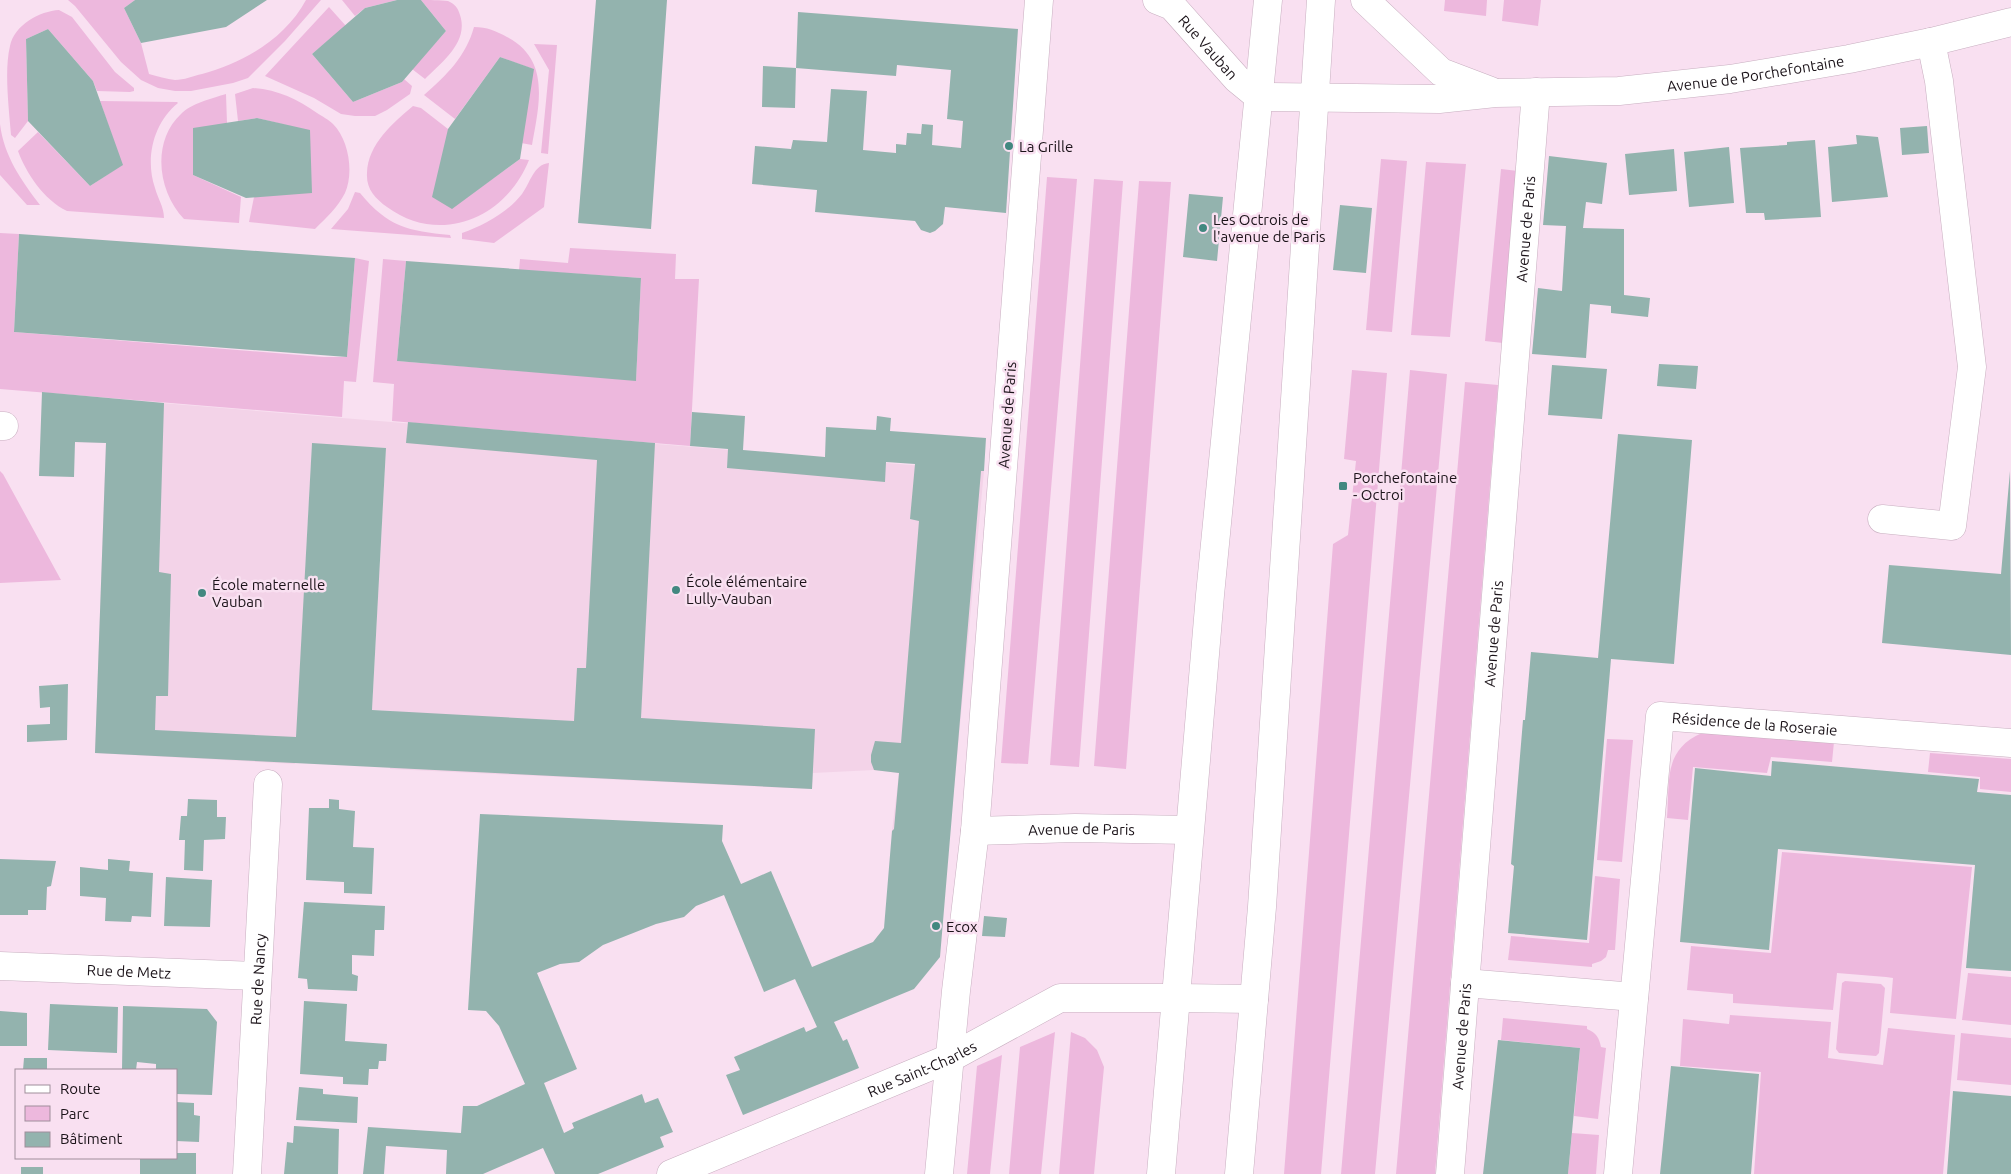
<svg xmlns="http://www.w3.org/2000/svg" width="2011" height="1174" font-family="Ubuntu,sans-serif">
	<rect width="100%" height="100%" fill="#f9e0f1"/>
	<path fill="#f3d3e8" d="M76,396L984,471L950,831H892L899,773L874,770L813,773L812,789L390,769L393,711L372,710L386,448L312,444L295,764L95,753L106,443L75,442Z"/>
	<path fill="#edb8dd" d="M68,0H135L124,8L141,43L149,74C157,76 167,79 175,80C184,80 193,76 202,74C243,63 285,39 306,0H321L285,41L248,78L233,83L191,91H175L158,88L141,80L121,62L75,6Z
		M342,0H397L365,8L355,16Z
		M421,0C428,0 441,0 448,1C455,4 458,8 460,15C469,42 442,62 425,79L412,69L446,31Z
		M1445,0H1487L1486,16L1444,11Z
		M1504,0H1541L1538,26L1502,21Z
		M329,7L346,26L312,54L353,102L402,82L404,79L412,86L410,94L387,110L375,116H355L341,114L314,98L265,76Z
		M59,10L72,17L115,72L134,88V91L130,92L97,91L93,81L48,29L26,39L28,121L15,138L11,135C9,109 4,71 10,46C14,25 40,11 59,10Z
		M474,27C487,27 496,31 507,37C551,60 539,105 532,145L521,143L533,69L500,57L455,119L424,95C447,75 466,56 474,27Z
		M534,44L557,45L548,154L541,153L549,70Z
		M253,88C278,90 297,99 317,113C322,116 329,120 333,124C349,140 354,173 345,193C338,207 326,218 315,229L249,222L254,197L310,131L257,118L238,121L235,94Z
		M226,94L227,123L193,175L241,197L239,223L184,219C158,192 151,142 181,114C190,104 213,98 226,94Z
		M100,101L177,102L178,103C153,123 145,159 155,188C158,199 164,207 164,218L67,211C44,200 26,173 18,151L38,132L90,186L122,165Z
		M413,106L421,108L448,129L452,208L520,159L529,160C506,218 440,246 387,207C375,198 366,189 367,173C368,144 393,123 413,106Z
		M0,124C4,156 21,180 40,205H27L0,175Z
		M1381,159L1407,161L1392,332L1366,330Z
		M1426,162L1466,164L1450,337L1411,335Z
		M549,163L544,207L494,243L462,239V233C484,225 507,213 522,194C530,183 534,164 549,163Z
		M1501,169L1518,171L1503,343L1485,341Z
		M1047,177L1077,179L1028,764L1001,763Z
		M1094,179L1123,181L1079,767L1050,765Z
		M1139,181L1171,182L1126,769L1094,766Z
		M355,192L360,193C388,227 408,231 450,235L451,238L331,229L348,209Z
		M0,233L19,234L14,332L324,357H347L355,258L369,261L356,382L344,381L342,417L0,389Z
		M570,248L676,254L675,279H699L690,446L392,421L394,384L373,382L383,259L406,261L397,361L636,380L641,278L519,270L520,259L568,263Z
		M1352,370L1387,373L1321,1174H1284L1333,544L1348,535L1356,461L1344,459Z
		M1410,370L1447,374L1375,1174H1341Z
		M1465,382L1498,385L1435,1174H1396Z
		M0,471L3,474L61,580L0,583Z
		M1702,733L1834,742L1832,762L1771,757L1767,773L1693,767L1688,820L1667,818C1670,780 1663,750 1702,733Z
		M1607,739L1633,740L1622,862L1597,860Z
		M1930,753L2011,759V792L1980,789V777L1928,772Z
		M1782,852L1972,867L1956,1019L1890,1013L1893,978L1886,977L1837,973L1833,1010L1733,1003V994L1687,990L1691,946L1771,953Z
		M1595,876L1620,879L1615,950H1608L1606,957L1601,961L1592,964V967L1508,960L1511,936L1589,943Z
		M1968,973L2011,977V1025L1962,1020Z
		M1845,981L1881,984L1885,988L1879,1053L1876,1056L1839,1053L1836,1049L1842,983Z
		M1730,1015L1831,1022L1828,1058L1883,1065L1888,1028L1955,1035L1943,1174H1754L1761,1072L1680,1066L1683,1019L1729,1024Z
		M1503,1018L1587,1026V1029C1596,1033 1599,1037 1601,1047L1606,1048L1598,1119L1574,1116L1580,1048L1501,1040Z
		M1055,1032L1041,1174H1009L1020,1047Z
		M1071,1032L1085,1038L1097,1050L1104,1067L1094,1174H1059Z
		M1961,1033L2011,1038V1085L1957,1080Z
		M1002,1055L990,1174H967L977,1066Z
		M1572,1133L1599,1135L1596,1174H1568Z"/>
	<path fill="#93b3ae" d="M135,0H267L226,27L141,43L124,8Z
		M397,0H421L446,31L402,82L353,102L312,54L365,8Z
		M596,0H667L651,229L578,223Z
		M798,12L1018,29L1006,213L945,207L943,224L935,231L930,233L921,230L915,221L815,212L817,190L752,184L755,146L791,149L793,140L827,142L831,89L867,91L863,150L896,153V144L906,145L907,133L921,134L922,124L933,125L932,145L961,148L963,121L947,119L951,70L897,65L896,76L796,68Z
		M48,29L93,81L123,165L90,186L28,121L26,39Z
		M500,57L534,69L520,159L452,209L432,197L448,129Z
		M763,66L796,68L795,108L762,107Z
		M257,118L310,130L312,193L246,198L193,175V128Z
		M1927,126L1929,153L1902,155L1900,128Z
		M1856,135L1878,137L1888,197L1832,202L1828,147L1857,144Z
		M1815,140L1821,217L1765,220L1764,213H1746L1740,148L1787,145V142Z
		M1729,147L1734,203L1689,207L1684,152Z
		M1674,149L1677,191L1629,195L1625,154Z
		M1549,156L1607,163L1602,204L1586,202L1583,228L1624,229V295L1650,298L1648,317L1611,313V306L1590,304L1586,358L1532,354L1538,288L1562,291L1566,226L1543,225Z
		M1189,194L1223,197L1217,261L1183,257Z
		M1340,205L1372,208L1366,273L1333,270Z
		M19,234L355,258L347,357L14,332Z
		M406,261L641,278L636,381L397,361Z
		M1659,364L1698,366L1696,389L1657,386Z
		M1552,365L1607,369L1602,419L1548,415Z
		M42,392L164,403L159,572L171,574L168,696H156L155,730L296,737L312,443L386,448L372,710L574,721L577,668H586L597,460L406,443L408,422L655,443L641,718L815,729L812,789L95,753L106,443L75,442L74,477L39,476Z
		M692,412L745,416L743,450L825,457L826,427L876,430L877,416L891,418L890,431L986,438L984,471H981L940,957L914,989L834,1022L843,1041L847,1039L859,1068L743,1115L726,1075L740,1070L734,1057L804,1027L806,1032L817,1027L795,979L764,992L724,895L696,906L684,917L656,924L603,945L579,962L560,964L537,973L577,1069L544,1083L564,1133L574,1128L572,1123L642,1094L645,1103L658,1098L673,1132L660,1137L664,1147L598,1174H555L543,1148L483,1174H446L447,1150L386,1146L384,1174H363L368,1127L461,1133L463,1106H477L525,1084L499,1026L486,1011L468,1010L480,814L723,825L722,841L741,884L771,871L812,967L873,942L884,928L892,831L894,829L899,773L874,770L871,762V755L875,741L901,743L919,521L910,519L915,464L886,462L885,482L727,468L728,449L690,446Z
		M1618,434L1692,440L1674,664L1611,659L1587,940L1508,933L1514,866L1511,864L1523,720H1525L1531,652L1598,658Z
		M2010,471L2011,655L1882,643L1889,565L2001,574Z
		M68,684L67,740L27,742V725L50,724V707L40,708L39,686Z
		M1772,761L1979,779L1977,792L2011,795V971L1966,968L1975,865L1778,849L1769,950L1680,942L1695,768L1771,776Z
		M188,799L217,800V817H226L225,839L204,840L203,871L184,870L185,840H179L181,816H187Z
		M329,799L339,800V809L355,811L353,847L374,848L372,894L344,893V882L306,880L309,808H329Z
		M0,859L56,861L51,886L47,887L46,910H28V915H0Z
		M108,859L130,861L129,871L153,873L151,917L132,916L131,922L105,921L106,898L80,896V867L108,870Z
		M166,877L212,880L210,927L164,926Z
		M304,902L385,906L384,930H375L374,956L352,955V974L358,976L357,991L308,989L307,979L298,978Z
		M984,916L1007,918L1005,937L982,936Z
		M304,1001L347,1004L345,1041L387,1044L386,1061H379L378,1069H369L368,1085L343,1084V1077L300,1074Z
		M50,1004L118,1007L117,1053L48,1050Z
		M123,1006L207,1009L217,1022L212,1095L176,1094V1070H156V1064L137,1062L136,1070H122Z
		M0,1011L27,1013V1046H0Z
		M1498,1040L1580,1048L1568,1174H1483Z
		M24,1058H47V1070H23Z
		M1671,1066L1759,1074L1751,1174H1660Z
		M299,1087L323,1089V1094L358,1097L357,1123L296,1120Z
		M1953,1091L2011,1096V1174H1947Z
		M176,1102L194,1103V1115L200,1116L199,1142L176,1141Z
		M294,1126L339,1129L338,1174H284L287,1142L293,1143Z
		M176,1153H196V1174H140V1158H176Z
		M21,1167H43V1174H21Z"/>
	<g fill="none" stroke-linecap="round" stroke-linejoin="round">
		<defs>
			<g id="minor">
				<path id="s1" d="M1039,0L975,831L1075,828L1189,830"/>
				<path d="M0,426H4"/>
				<path d="M1882,519L1952,526L1972,367L1939,81L1931,42"/>
				<path id="s2" d="M0,966L257,976"/>
				<path d="M1465,983L1634,997"/>
				<path id="s3" d="M247,1174L268,784"/>
				<path id="s4" d="M671,1174L950,1058L1060,998H1177"/>
				<path d="M939,1174L956,991L975,831"/>
				<path id="s5" d="M1450,1174L1536,92"/>
				<path id="s6" d="M1618,1174L1660,716L2011,743"/>
			</g>
			<g id="major">
				<path id="s7" d="M1157,0L1172,6L1237,79L1259,97"/>
				<path d="M1365,0L1441,72L1491,91"/>
				<path id="s8" d="M1259,97L1439,99L1495,93L1619,91L1730,79L1849,59L1931,42L2011,22"/>
				<path d="M1177,998L1254,999"/>
				<path d="M1161,1174L1210,595L1268,0"/>
				<path d="M1239,1174L1262,907L1321,0"/>
			</g>
		</defs>
		<use href="#minor" stroke="#c8afc0" stroke-width="29"/>
		<use href="#major" stroke="#c8afc0" stroke-width="29"/>
		<use href="#minor" stroke="#fff" stroke-width="28"/>
		<use href="#major" stroke="#fff" stroke-width="28"/>
	</g>
	<g fill="#428880" stroke="#f9e0f1" stroke-width="2">
		<circle cx="1009" cy="146" r="5"/>
		<circle cx="1203" cy="228" r="5"/>
		<rect x="1338" y="481" width="10" height="10" rx="2.5"/>
		<circle cx="676" cy="590" r="5"/>
		<circle cx="202" cy="593" r="5"/>
		<circle cx="936" cy="926" r="5"/>
	</g>
	<g text-anchor="middle" dominant-baseline="central" stroke-width="5" stroke-linejoin="round" paint-order="stroke">
		<g font-size="15" fill="#1b1319" stroke="#f9e0f1">
			<text stroke="none"><textPath href="#s7" startOffset="71">Rue Vauban</textPath></text>
			<text stroke="none"><textPath href="#s8" startOffset="498">Avenue de Porchefontaine</textPath></text>
			<text stroke="none"><textPath href="#s5" startOffset="948">Avenue de Paris</textPath></text>
			<text transform="translate(1007 415) rotate(-86)">Avenue de Paris</text>
			<text stroke="none"><textPath href="#s5" startOffset="542">Avenue de Paris</textPath></text>
			<text stroke="none"><textPath href="#s6" startOffset="555">Résidence de la Roseraie</textPath></text>
			<text stroke="none"><textPath href="#s1" startOffset="940">Avenue de Paris</textPath></text>
			<text stroke="none"><textPath href="#s2" startOffset="129">Rue de Metz</textPath></text>
			<text stroke="none"><textPath href="#s3" startOffset="195">Rue de Nancy</textPath></text>
			<text stroke="none"><textPath href="#s5" startOffset="138">Avenue de Paris</textPath></text>
			<text stroke="none"><textPath href="#s4" startOffset="272">Rue Saint-Charles</textPath></text>
		</g>
		<g font-size="15" fill="#1b1319" stroke="#f9e0f1" text-anchor="start">
			<text x="1019" y="146">La Grille</text>
			<text x="1213" y="219">Les Octrois de<tspan x="1213" dy="17">l'avenue de Paris</tspan></text>
			<text x="1353" y="477">Porchefontaine<tspan x="1353" dy="17">- Octroi</tspan></text>
			<text x="686" y="581">École élémentaire<tspan x="686" dy="17">Lully-Vauban</tspan></text>
			<text x="212" y="584">École maternelle<tspan x="212" dy="17">Vauban</tspan></text>
			<text x="946" y="926">Ecox</text>
		</g>
	</g>
	<rect x="15" y="1069" width="162" height="90" fill="#f9e0f1" stroke="#a08e9b"/>
	<rect x="25" y="1085" width="25" height="8" fill="#ffffff" stroke="#a08e9b"/>
	<text x="60" y="1094" font-size="15" fill="#1b1319">Route</text>
	<rect x="25" y="1106" width="25" height="15" fill="#edb8dd" stroke="#a08e9b"/>
	<text x="60" y="1119" font-size="15" fill="#1b1319">Parc</text>
	<rect x="25" y="1132" width="25" height="15" fill="#93b3ae" stroke="#a08e9b"/>
	<text x="60" y="1144" font-size="15" fill="#1b1319">Bâtiment</text>
</svg>
